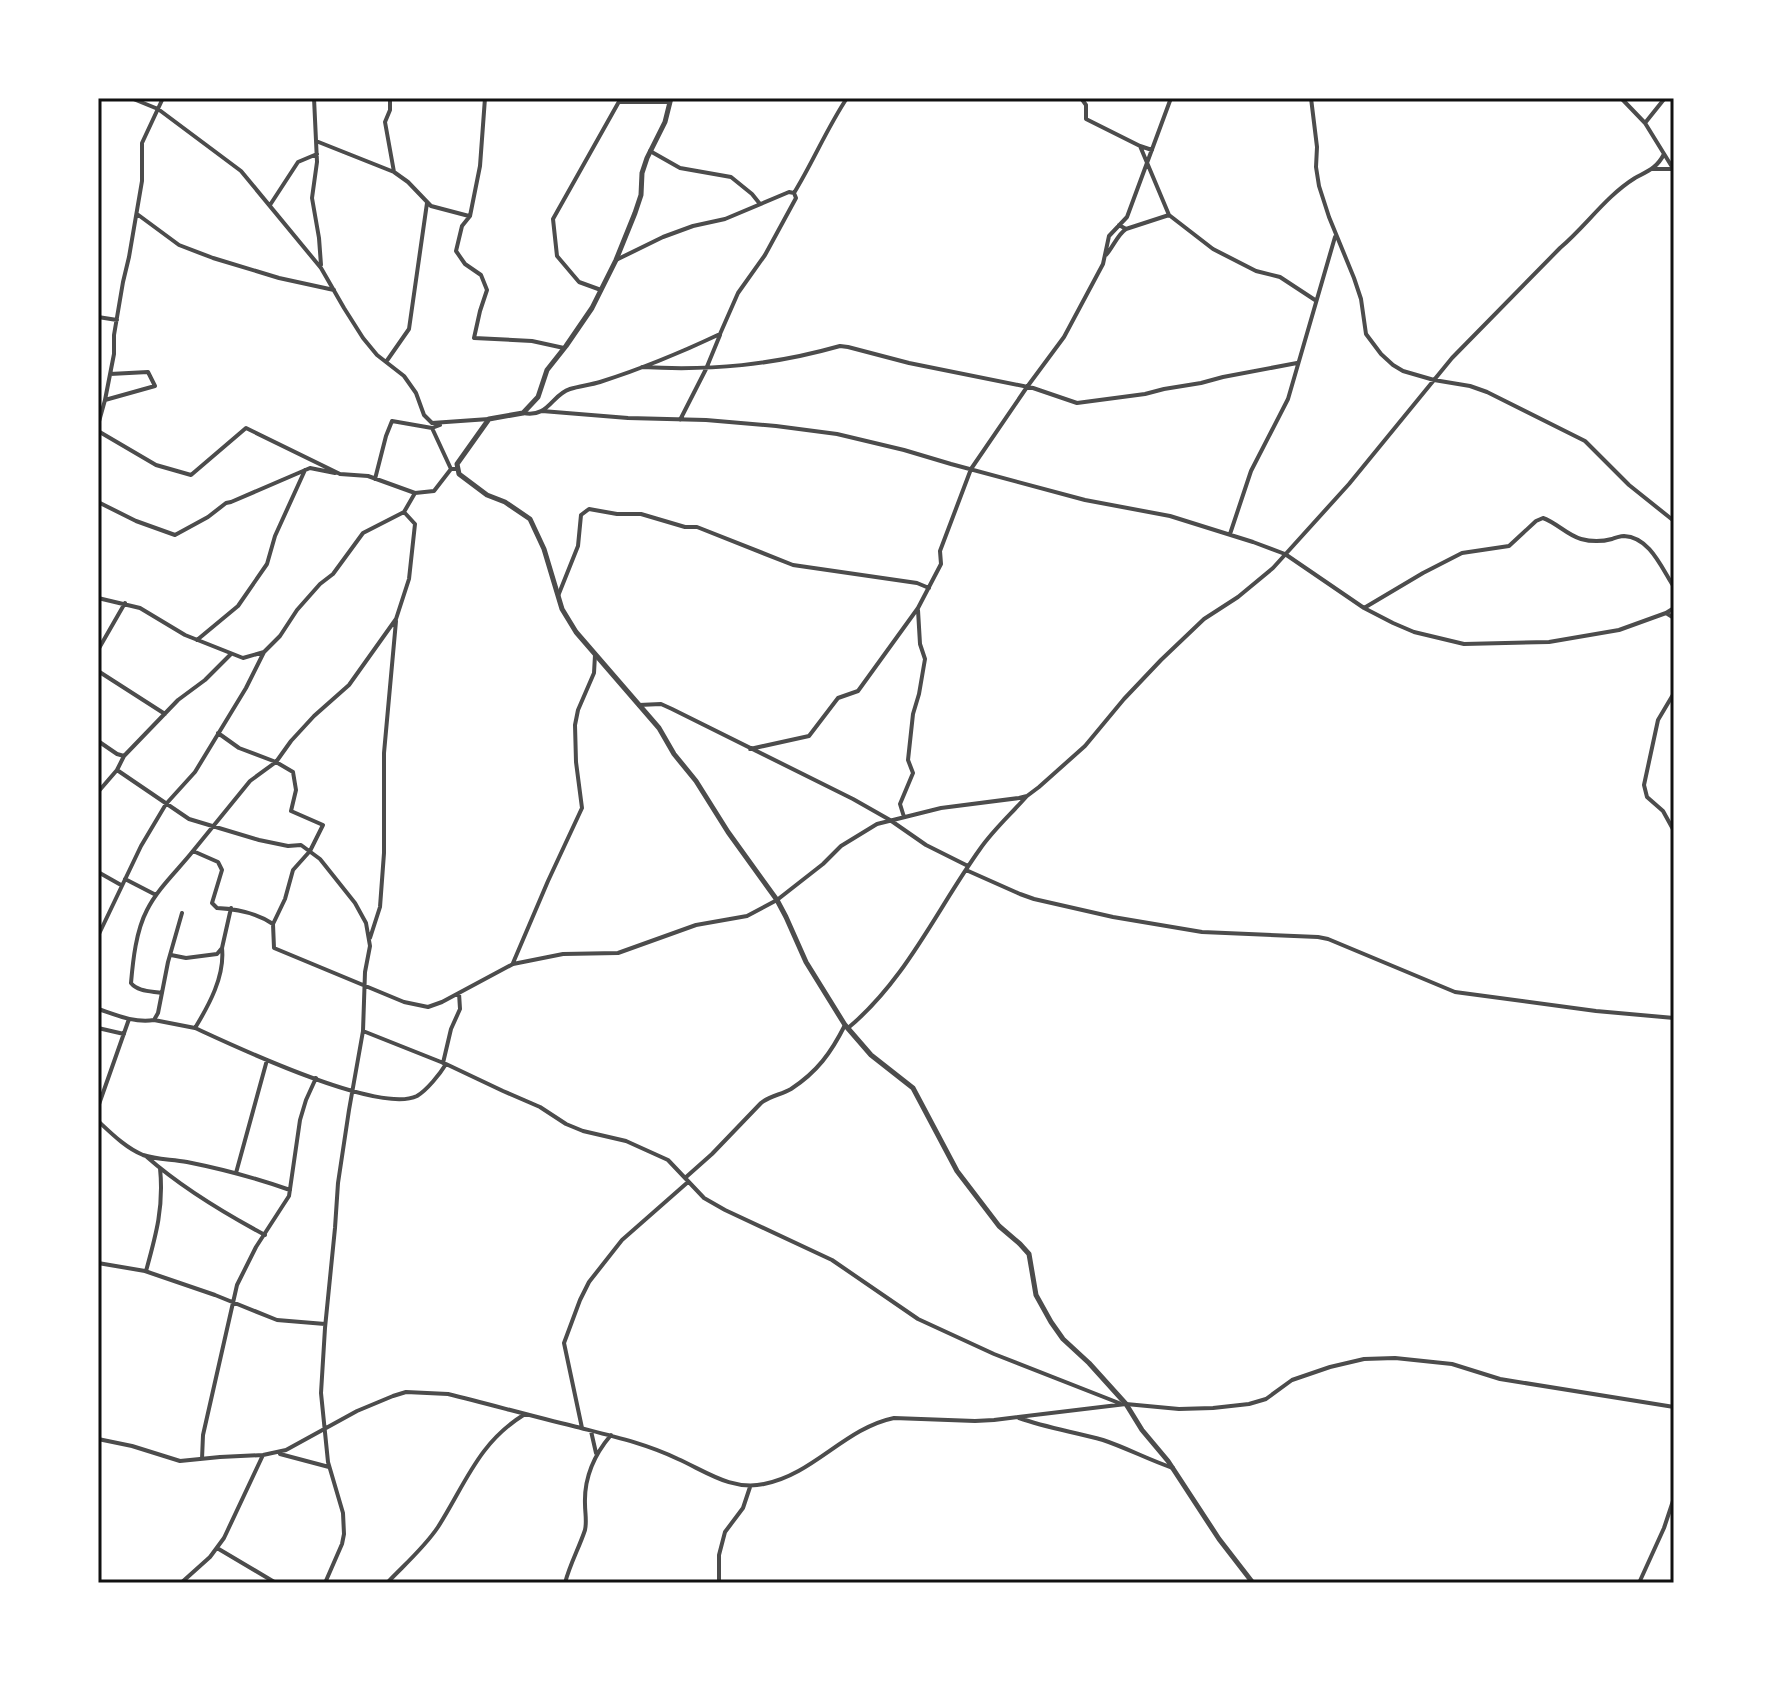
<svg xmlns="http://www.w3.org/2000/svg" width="1772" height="1681" font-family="'Open Sans',sans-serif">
	<rect width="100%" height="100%" fill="#fff"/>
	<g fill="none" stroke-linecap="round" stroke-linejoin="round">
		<path stroke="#4c4c4c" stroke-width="4" d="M131,98L158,109L241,171L321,268L344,308L363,338L377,355L404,376L416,393L424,415L432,423L489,419
			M314,98L317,162L312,198L319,238L321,265
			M390,98V110L385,122L394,172
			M485,98L480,166L470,216L462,226L456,251L465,264L481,275L487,290L480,311L474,338L532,341L564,348
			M1081,98L1086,105V119L1140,146L1152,150
			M1311,98L1317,147L1316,167L1319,186L1329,217L1354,278L1361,299L1366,334L1381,354L1393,365L1403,371L1434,380L1470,386L1487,392L1585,441L1629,485L1674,521
			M1621,98L1645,123L1674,170
			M619,102H670
			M1645,123L1665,98
			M316,141L394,172L408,182L431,206L469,216
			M1140,146L1169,215L1213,249L1256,271L1280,277L1315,300
			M650,151L680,168L731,177L752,194L760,204
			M1654,169H1674
			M270,205L298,162L317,154
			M137,214L179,245L213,258L279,278L334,290
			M1119,225L1126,229L1169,215
			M1106,255C1113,247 1118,234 1126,229
			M616,260L663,237L693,226L725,219L789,192L794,193
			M601,290L579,282L557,256L553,219L621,98
			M98,317L117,320
			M386,362L409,329L427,203
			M642,367C711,371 773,365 840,346L848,347L909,363L1033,388L1077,403L1145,394L1164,389L1201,383L1223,377L1297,363
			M105,400L114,354V335L123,282L129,257L142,181V143L163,98
			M542,411L628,418L706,420L776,426L837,434L904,450L951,464L1085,500L1170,516L1253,542L1285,554L1364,608L1393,623L1414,632L1464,644L1549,642L1619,630L1666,613L1674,608
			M523,413C549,418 551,395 570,389C580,386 590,385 600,382C641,369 682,352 720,334L738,293L765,255L796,198L794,193C813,162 827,128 847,98
			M680,420L706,369L720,335
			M98,425L105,400L155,386L148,372L110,374
			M432,428L451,469
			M98,431L156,465L191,475L246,428L340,474L368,476L415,493
			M375,479L386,436L392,421L432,428L440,425
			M98,502L136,521L175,535L208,517L226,503L231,502L310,468L335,473
			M1230,534L1251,471L1288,399L1335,237
			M558,596L578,546L581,515L589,509L617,514H641L685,527H697L793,565L917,583L929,588
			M98,598L140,608L185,635L243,658L264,652L280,636L297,610L320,584L333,574L363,533L404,512L415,493L434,491L451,469H457
			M1364,608L1423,573L1462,553L1509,546L1536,521L1543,518C1557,523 1567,535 1581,539C1592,542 1601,542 1612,539C1614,538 1621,536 1624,536C1650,537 1662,569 1674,587
			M1666,613L1674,618
			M197,640L238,606L267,564L275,536L305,470
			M98,650L125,603
			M98,671L165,714
			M1674,693L1658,720L1644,785L1647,797L1663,811L1674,831
			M639,705L661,704L672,709L853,799L890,820L926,845L968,866
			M218,733L239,748L276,762L293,772L296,790L291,811L323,825L310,851L293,870L285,899L273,924L274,948L404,1002L428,1007L442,1002L513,964L563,954L618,953L696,925L747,916L777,900L823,864L841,846L877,824L941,808L1019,798L1027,796L1039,787L1085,746L1124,699L1161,660L1204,619L1238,597L1273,568L1349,484L1452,358L1560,248C1586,226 1606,196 1635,178C1648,171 1657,168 1664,154
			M98,741L117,754L124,756L178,700L205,680L231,654
			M750,749L809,736L838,698L858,691L918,608L941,564L940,551L971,469L1027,387L1064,337L1103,264L1109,236L1127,217L1171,98
			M124,756L117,770L189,819L259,840L288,846L301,845L320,859L355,903L366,923L370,946L365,972L363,1031L349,1110L338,1183L335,1228L325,1328L321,1393L328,1462L343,1513L344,1534L342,1544L325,1583
			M98,792L117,770
			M904,817L900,804L913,773L908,760L913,714L919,694L925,659L920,644L918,610
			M966,870L1020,894L1034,899L1113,917L1202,932L1318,937L1328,939L1455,992L1596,1011L1674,1018
			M98,872L121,885
			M125,879L156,895
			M273,924C257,913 237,909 217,908L212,903L222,870L218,862L193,851L250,781L276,762L291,741L314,716L349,685L396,619L409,579L415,524L404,512
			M98,936L141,846L166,804L195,772L246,688L264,652
			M370,938L380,907L384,853V753L396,621
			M171,955L186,958L217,954L222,948L231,908
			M513,963L548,881L582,808L576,762L575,725L578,710L594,673L595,655
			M162,993C152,991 138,992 131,983C133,960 136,931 147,910C158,888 178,870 193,851
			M98,1009C116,1015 134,1023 154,1020L195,1028C209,1005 225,976 222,948
			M154,1020L158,1013L168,962L182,913
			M98,1028L124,1034
			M195,1028C234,1046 379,1115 417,1096C427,1090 440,1074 446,1064
			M848,1028C906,980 937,909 980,849C993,830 1011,814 1026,797
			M363,1031L446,1064L503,1091L540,1107L566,1124L583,1131L626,1141L668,1160L704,1198L725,1210L832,1260L918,1319L994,1354L1119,1403
			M443,1063L451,1029L460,1009L459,993
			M98,1107L129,1019
			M98,1121C112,1134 126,1148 143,1155C157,1160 173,1159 187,1162C222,1169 256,1178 290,1190
			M147,1157C182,1188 224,1213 265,1235
			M236,1173L267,1060
			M685,1178L712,1154L761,1103C771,1095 781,1095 791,1089C817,1072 831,1053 845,1025
			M98,1263L145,1271L215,1295L277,1320L325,1324
			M146,1271C156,1235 164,1207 160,1168
			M1019,1418C1047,1428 1075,1432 1103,1440C1127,1448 1149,1460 1173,1468
			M582,1428L564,1343L580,1300L589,1282L622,1240L688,1182
			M591,1431L596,1453
			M98,1439L132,1446L180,1461L220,1457L263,1455L286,1450L357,1411L393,1396L406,1392L448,1394C489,1404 531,1416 573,1426C608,1435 645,1443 678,1459C707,1472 732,1491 764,1484C813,1475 845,1428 894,1418L975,1421L994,1420L1126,1404L1179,1409L1213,1408L1249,1404L1266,1399L1292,1380L1330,1367L1364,1359L1395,1358L1452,1364L1500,1379L1674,1407
			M280,1454L329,1467
			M202,1459L203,1435L237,1285L256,1247L289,1196L300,1120L306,1100L316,1078
			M217,1548L276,1583
			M181,1583L210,1557L224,1538L263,1455
			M387,1583C404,1565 424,1548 438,1527C466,1483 478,1443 525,1414
			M565,1583C570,1564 579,1548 585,1530C587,1521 585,1513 585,1504C584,1478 594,1455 611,1435
			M719,1583V1555L725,1532L743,1508L750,1487
			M1639,1583L1664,1528L1674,1498"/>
		<path stroke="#4c4c4c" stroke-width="5" d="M671,98L665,122L647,158L642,173L641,195L635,213L616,260L592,308L566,346L547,370L538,397L523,413L489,419L457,464L459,474L487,495L505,502L530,519L544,549L562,609L576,632L659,728L674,754L696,781L728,832L777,900L786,917L806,962L845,1025L871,1055L913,1088L957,1171L999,1226L1020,1244L1029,1254L1036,1295L1051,1322L1063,1339L1089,1363L1126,1404L1142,1430L1168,1461L1219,1539L1253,1583"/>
	</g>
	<rect width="1772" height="1681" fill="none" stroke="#ffffff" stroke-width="200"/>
	<rect x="100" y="100" width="1572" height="1481" fill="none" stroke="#111" stroke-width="3"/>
</svg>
